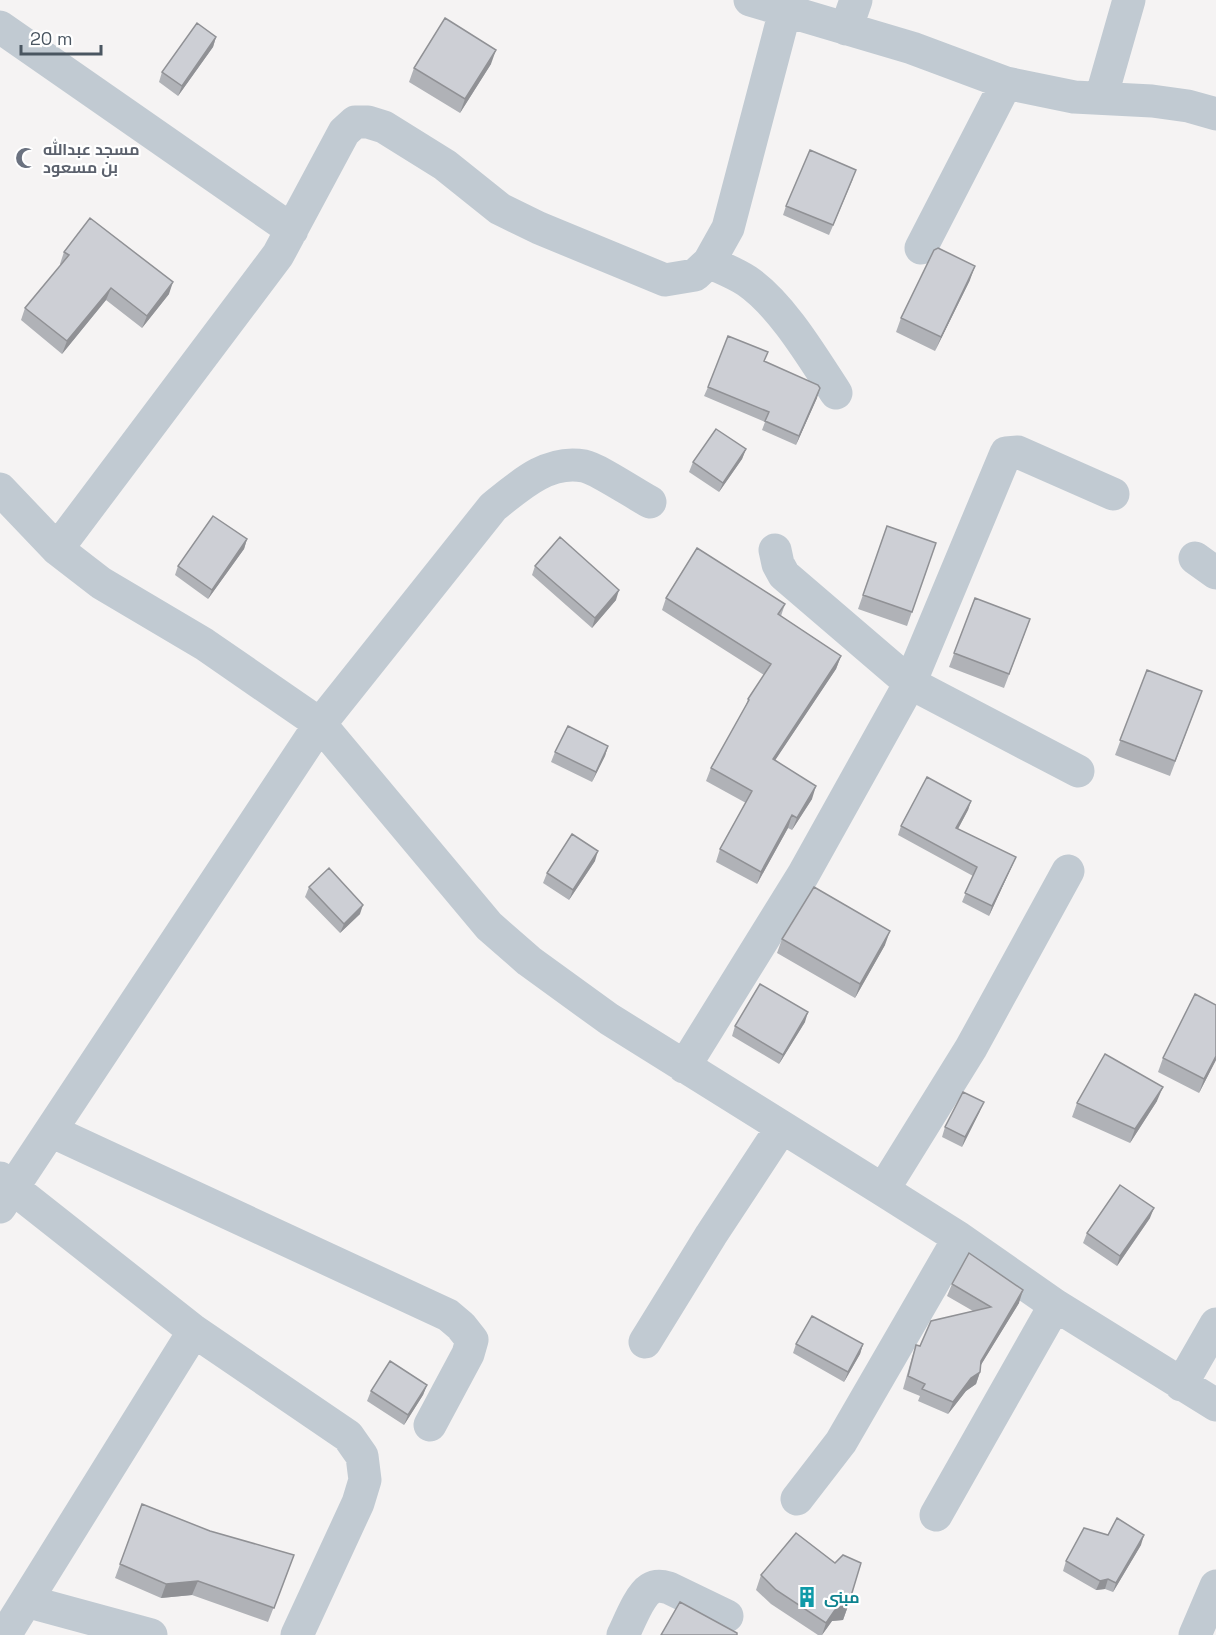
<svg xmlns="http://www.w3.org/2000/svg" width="1216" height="1635" font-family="'Space Grotesk',Cairo,sans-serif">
	<rect width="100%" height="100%" fill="#f5f3f3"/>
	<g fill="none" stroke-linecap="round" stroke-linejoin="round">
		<path stroke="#c1cad2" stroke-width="33" d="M750,0L912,48L1006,83L1074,97L1152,101L1188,106L1216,114
			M0,27L292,230
			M846,29L856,0
			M1101,98L1129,0
			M921,248L1006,83
			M709,262C721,268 735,273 747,281C782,305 813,358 836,393
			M0,489L57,549L101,583L204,644L320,724L489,926L529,961L609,1019L883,1190L959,1238L1055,1305L1216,1405
			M57,549L278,255L344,132L355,122H368L384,127L445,165L500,209L539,228L665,280L695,275L709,262L728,228L785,11
			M775,550L778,564L784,575L910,683L1078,771
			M1195,558L1216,573
			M684,1067L803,875L910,683L1006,453L1018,452L1113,494
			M51,1131L448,1315L461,1326L472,1340L468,1354L430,1425
			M0,1178L194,1331L348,1436L362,1456L365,1480L358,1503L297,1635
			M883,1190L971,1048L1068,871
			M0,1207L320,724L493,507C519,486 548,459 584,466C598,469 635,494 650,502
			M645,1342L711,1235L782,1127
			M1181,1385L1216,1324
			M797,1499L841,1442L959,1238
			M936,1515L1055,1305
			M26,1601L151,1635
			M5,1635L194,1331
			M623,1635C629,1623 639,1596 650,1589C656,1585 662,1586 669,1588L727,1616
			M1195,1635L1216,1586"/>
	</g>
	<path fill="#b0b2b7" d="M216,37L213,47L178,96L159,82L162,72Z
		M491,64L460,113L409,82L414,68Z
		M853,179L829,235L783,215L786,206Z
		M64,252L169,294L142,328L106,300L62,354L21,320L25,308L61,265L60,264Z
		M970,280L935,351L896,332L901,318Z
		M764,361L817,398L796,445L762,430L765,422L704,396L708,387Z
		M746,449L742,459L719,492L689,472L693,462Z
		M887,526L936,543L907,626L858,609Z
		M247,539L244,549L208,599L175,575L178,566Z
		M535,566L616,600L592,628L532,575Z
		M666,598L785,604L781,616L841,656L836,669L775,760L812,799L792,830L788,828L757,884L716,862L720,849L746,803L706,781L711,768L745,708L748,699L764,675L662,610Z
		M975,598L1025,633L1004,688L949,667Z
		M1147,670L1202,691L1170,776L1115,755Z
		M608,746L605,756L592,782L551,762L555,752Z
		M971,801L968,810L958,829L1016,857L1012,866L989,916L962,902L973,876L898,835L901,826Z
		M595,861L569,900L543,883L547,873Z
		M309,887L360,914L340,933L305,897Z
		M782,939L885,945L855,998L777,953Z
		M1216,1005V1060L1199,1093L1158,1072L1163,1058Z
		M805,1022L779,1064L732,1036L735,1026Z
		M1157,1101L1130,1143L1072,1117L1077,1103Z
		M980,1111L962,1147L942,1137L945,1127Z
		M1150,1218L1117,1266L1083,1243L1087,1233Z
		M952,1284L1019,1303L980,1366V1372L976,1384L966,1391L948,1414L918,1401L920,1396L903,1389L912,1357L916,1345L920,1346L973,1311L947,1296Z
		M796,1344H863L860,1354L844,1382L793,1353Z
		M427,1385L423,1395L404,1425L367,1401L371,1391Z
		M142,1504L210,1531L294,1555L268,1622L192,1595L161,1598L115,1578Z
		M1141,1545L1113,1592L1105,1589L1096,1590L1063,1571L1066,1561Z
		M761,1575L848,1606L843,1620L832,1621L822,1635H818L771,1604L756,1590Z"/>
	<path fill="#909195" d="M216,37L213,47L178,96L182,86Z
		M496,50L491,64L460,113L465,99Z
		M975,266L970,280L935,351L941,337Z
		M173,282L169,294L142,328L147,316Z
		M111,288L106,300L62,354L67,341Z
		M820,388L817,398L796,445L799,436Z
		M746,449L742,459L719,492L723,483Z
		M247,539L244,549L208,599L212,590Z
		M619,590L616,600L592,628L595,618Z
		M841,656L836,669L768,771L773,759Z
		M608,746L605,756L592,782L596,772Z
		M816,786L812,799L792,830L797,818Z
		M971,801L968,810L953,838L956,828Z
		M792,815L788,828L757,884L761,872Z
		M598,851L595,861L569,900L573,890Z
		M1016,857L1012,866L989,916L992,906Z
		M363,905L360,914L340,933L344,924Z
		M890,931L885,945L855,998L860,984Z
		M808,1012L805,1022L779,1064L783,1055Z
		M1216,1056V1060L1199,1093L1204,1079Z
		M1163,1087L1157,1101L1130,1143L1135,1129Z
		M984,1102L980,1111L962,1147L965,1137Z
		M1154,1208L1150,1218L1117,1266L1120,1256Z
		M1023,1290L1019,1303L976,1373L981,1361Z
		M863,1344L860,1354L844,1382L848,1372Z
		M980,1372L976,1384L966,1391L948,1414L953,1402L971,1378Z
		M427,1385L423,1395L404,1425L408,1415Z
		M1144,1535L1141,1545L1113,1592L1116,1583Z
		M1108,1579L1105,1589L1096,1590L1100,1581Z
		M198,1581L192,1595L161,1598L166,1584Z
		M848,1606L843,1620L832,1621L822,1635L826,1623L837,1607Z"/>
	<path fill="#cdcfd5" stroke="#909195" stroke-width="1.5" d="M445,18L496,50L465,99L414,68Z
		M197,23L216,37L182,86L162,72Z
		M810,150L856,170L833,225L786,206Z
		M90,218L173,282L147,316L111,288L67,341L25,308L69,255L64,252Z
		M938,248L975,266L941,337L901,318L934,250Z
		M728,336L768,352L764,361L818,385L820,388L799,436L765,421L769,412L708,387Z
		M716,429L746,449L723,483L693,462Z
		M213,516L247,539L212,590L178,566Z
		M887,526L936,543L912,612L863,595Z
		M560,537L619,590L595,618L535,566Z
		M697,548L785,604L778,614L841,656L773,759L816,786L797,818L792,815L761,872L720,849L752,791L711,768L749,700L748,699L771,664L666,598Z
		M975,598L1030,619L1009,674L954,653Z
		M1147,670L1202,691L1175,761L1120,740Z
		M568,726L608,746L596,772L555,752Z
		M927,777L971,801L956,828L1016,857L992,906L965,893L977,867L901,826Z
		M572,834L598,851L573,890L547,873Z
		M329,868L363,905L344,924L309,887Z
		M814,887L890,931L860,984L782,939Z
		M760,984L808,1012L783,1055L735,1026Z
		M1195,994L1216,1005V1056L1204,1079L1163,1058Z
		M1105,1054L1163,1087L1135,1129L1077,1103Z
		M963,1092L984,1102L965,1137L945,1127Z
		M1120,1185L1154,1208L1120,1256L1087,1233Z
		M969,1253L1023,1290L981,1361L980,1372L971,1378L953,1402L922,1389L925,1384L908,1376L916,1345L920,1346L931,1321L991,1307L952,1284Z
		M812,1316L863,1344L848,1372L796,1344Z
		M390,1361L427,1385L408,1415L371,1391Z
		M142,1504L210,1531L294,1555L274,1608L198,1581L166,1584L120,1564Z
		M1117,1518L1144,1535L1116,1583L1108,1579L1100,1581L1066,1561L1084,1528L1108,1535Z
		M796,1533L835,1563L843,1555L861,1563L848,1606L837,1607L826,1623L776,1590L761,1575Z
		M680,1602L737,1633V1635H661Z"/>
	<defs>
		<symbol id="mosque-bare" viewBox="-9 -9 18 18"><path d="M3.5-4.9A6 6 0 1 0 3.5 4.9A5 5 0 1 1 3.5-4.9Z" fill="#6b7280" stroke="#fff" stroke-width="2.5" paint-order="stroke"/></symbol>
		<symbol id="building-bare" viewBox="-9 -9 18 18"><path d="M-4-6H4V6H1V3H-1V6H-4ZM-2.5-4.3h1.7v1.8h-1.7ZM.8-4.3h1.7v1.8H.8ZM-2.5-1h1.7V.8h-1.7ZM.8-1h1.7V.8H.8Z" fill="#0f9aa8" stroke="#fff" stroke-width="2.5" paint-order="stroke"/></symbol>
	</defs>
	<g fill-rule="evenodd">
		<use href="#mosque-bare" x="11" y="143" width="30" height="30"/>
		<use href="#building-bare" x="792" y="1582" width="30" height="30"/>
	</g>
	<g text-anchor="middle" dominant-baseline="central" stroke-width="4.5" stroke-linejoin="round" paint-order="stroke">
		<g font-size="16" font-weight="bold" fill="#5b616d" stroke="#fff" text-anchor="start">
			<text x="43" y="149">مسجد عبدالله<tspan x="43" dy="18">بن مسعود</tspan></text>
		</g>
		<g font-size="16" font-weight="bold" fill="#0d838f" stroke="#fff" text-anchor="start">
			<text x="824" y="1597">مبنى</text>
		</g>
	</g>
	<path d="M21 45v9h80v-9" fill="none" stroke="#4a5661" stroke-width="3"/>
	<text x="30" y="45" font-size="18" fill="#4a5661" stroke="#ffffff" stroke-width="4.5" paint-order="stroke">20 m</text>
</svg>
